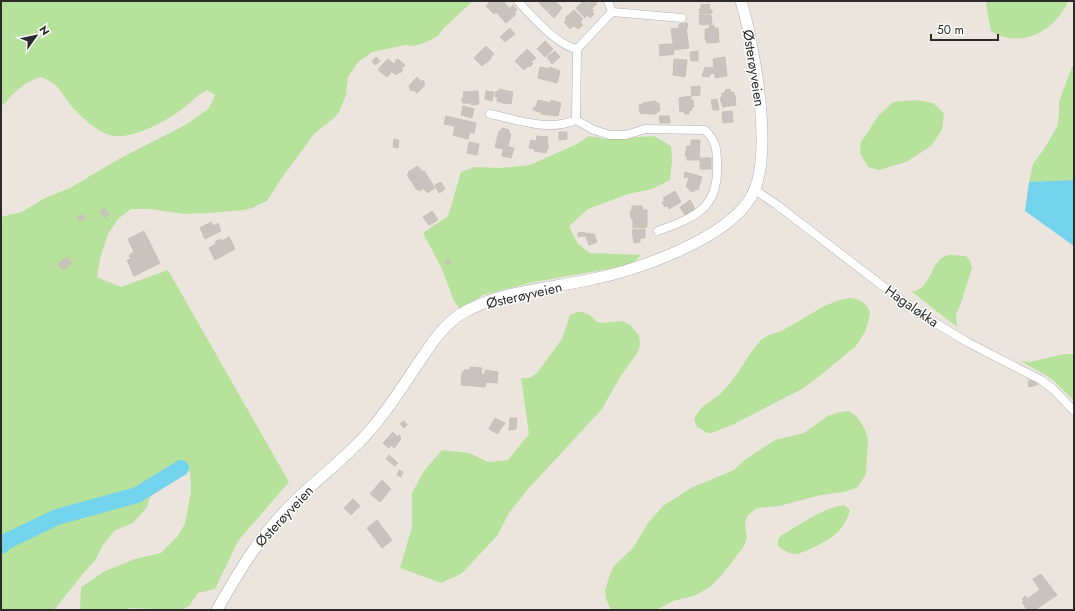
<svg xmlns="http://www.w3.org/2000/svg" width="1075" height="611" font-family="Jost,sans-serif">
	<rect width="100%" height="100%" fill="#ece5dd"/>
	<path fill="#b7e29b" d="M1,1H473L443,29L438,36L422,44L414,46L405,45L372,52L358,62L348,77L346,95L339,112L334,118L314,134L281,179L267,201L252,208L244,210L210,213L184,214L150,209H131L118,219L108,234L100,259L97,277L121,287L168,270L289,482L238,541L215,589L198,593L189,606L181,610L129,608L125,610H80L81,587L105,571L135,559L161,553L177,537L185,524L191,491L190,472L187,467L147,486L151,494L147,507L133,523L115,530L103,545L96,559L82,575L54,610H1V217L22,212L45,198L70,188L117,160L187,124L208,109L212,102L215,95L207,90C195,96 189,105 178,112C163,123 131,139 113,136C99,133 86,121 77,112C62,98 63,85 41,77C24,81 12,95 1,107Z
		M987,1H1068C1056,31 1020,50 991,31L986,4Z
		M1074,62V180L1029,182L1033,164L1044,149L1057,127L1059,114V101Z
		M915,100L933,103L944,113L942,130L931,146L906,162L879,170L868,167L860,153L861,142L879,115L893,102Z
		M589,136L606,139L654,136L671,146L672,160L670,180L652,189L628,194L588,209L569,226L578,244L590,253L641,255L631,265L534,282L483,295L461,310L454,301L442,269L423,233L448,216L461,172L475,167L500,168L530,165L575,145Z
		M949,255L966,256L970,260L972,268L960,306L956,314L957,327L911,291C928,292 930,269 940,259C943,257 946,256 949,255Z
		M849,298C859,298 870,305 870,315L865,332L856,346L822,374L802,389L732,425L712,433H708L697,427L694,419C701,404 711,403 722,392C738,377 746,356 761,340C767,334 776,334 783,330C805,319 824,302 849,298Z
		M577,312H582L590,315L597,322L601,323L622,321L630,325L639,335L640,344L638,352L620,377L602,409L528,489L509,513L497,536L461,574L441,583L400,568L412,527V493L424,471L442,450L469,453L488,462L508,460L529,434L521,378H530L537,373L562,339L570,315Z
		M1064,354H1074V401L1052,379L1021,361L1030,362Z
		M849,411L857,417L862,424L866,432L868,440L866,474L859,485L856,488L843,492L821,495L779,506L757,508L747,516L745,524L747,538L744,546L722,575L710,587L694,596L673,601L656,610H611L606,599L605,591L610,574L614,566L633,548L648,523L663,506L691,488L734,470L746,459L775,440L804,433L828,416L840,412Z
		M844,505L850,510C848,518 843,527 838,532C831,539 804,554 795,554C789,554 783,550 778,546C777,541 778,538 782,535C799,525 825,507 844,505Z"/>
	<path fill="#73d3ec" d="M1074,180V246L1025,211L1029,182Z"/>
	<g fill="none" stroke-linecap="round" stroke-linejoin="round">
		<path stroke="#73d3ec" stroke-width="16" d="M1,546L5,542L57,517L137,495L181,468"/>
	</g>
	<path fill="#c8c3bc" stroke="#c8c1b7" d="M491,1H503L507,6L499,14L496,12L494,14L486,6Z
		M540,1H556L557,2L547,11L539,3Z
		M583,1H585L593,10L592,11L594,14L590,18L587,15L585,18L576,8Z
		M587,1H595L597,4L592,8Z
		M557,3L562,8L554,18L548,12Z
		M709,4L710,10H712V13L700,14L699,9H701V5Z
		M513,5L517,10L514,13L516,14L506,23L498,14L507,6L510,8Z
		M574,10L583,19L580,22L583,25L578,29L575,26L574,27L573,26L570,29L564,22L567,19L565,18Z
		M699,15H711L712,24L700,25Z
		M687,23L688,28H686L689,48L674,50L671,29L679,28V24Z
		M714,25V28H718L719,42L707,43L706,39H705V29H709V26Z
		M510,28L515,34L505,42L500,37Z
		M545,41L553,49L545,57L537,49Z
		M668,44H672L674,54L660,56L659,45Z
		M486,46L494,54L490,58L491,59L482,66L474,58Z
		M527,49L536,58L531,62L533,64L530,67L528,66L524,70L515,61Z
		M555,51L560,57L552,64L547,57Z
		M698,51V61H691L690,52Z
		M376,57L380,61L375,65L372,62Z
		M725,57L727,76L715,78V73L710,74L709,77L702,76L705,67L714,68L713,59Z
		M388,59L394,64L396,62L395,61L398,59L405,65L401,69L403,70L400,73L399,72L396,75L382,65Z
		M674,59L687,60L685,77L673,75Z
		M382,65L391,73L387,77L378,70Z
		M540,67L549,69L550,67L560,71L557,83L538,78Z
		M417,77L422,82L423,80L425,82L423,83L425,85L417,93L413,90L411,91L409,86Z
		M700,86V95L692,96L691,87Z
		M499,89L513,92L511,104L506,103V104L497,101L498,97H495L496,91L499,92Z
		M730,89V92H734V95H735L736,105L723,107L720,98L722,97V93H725V90Z
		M478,91L479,104L471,105V103H462V98H464L463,92Z
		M486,91L494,92L492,101L485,99Z
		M691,96V101L693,100L694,107H692V110L689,111V114H684V111L680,112L679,98Z
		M717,99L719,110H713L711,100Z
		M538,100L551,103V100L561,103L558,116L541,114V112L533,110L534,107H536Z
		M656,101V103H659L660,111H657V113L655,114H651L640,113L639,105L643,104V103Z
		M463,106L474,109L472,118L461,115Z
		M732,111L733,122L723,123L722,112Z
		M446,116L476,123L474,133L470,132L468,139L453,135L455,126L444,124Z
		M659,116H669L670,123H660Z
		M502,128L509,130V133L511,134L507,150L495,147L499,131H501Z
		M559,132H567V139L559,140Z
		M537,136L548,137L547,145H549L546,153L534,151L535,149L529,148L531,140L536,141Z
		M394,139L399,140L398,148L393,147Z
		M691,140H700L699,160H687V156H685L687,146H691Z
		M469,142L479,144L477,155L467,153Z
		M508,147L514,148L511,158L502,156L503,150L507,151Z
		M700,158H711V169H700Z
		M418,166L422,172L424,171L435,188L427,193L424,188L420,191L419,189L417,190L407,175L409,173L408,172Z
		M685,172L702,177L698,190L695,189L694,192L689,190V188L686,187L689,178L684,177Z
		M441,182L445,189L439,193L435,185Z
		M675,191L681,202L669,209L667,205L665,207L662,202L665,201L663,198Z
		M690,200L695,209L685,215L680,207Z
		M632,206H642L643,210H647V227L633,228V218L631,219L630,211H632Z
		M104,208L109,214L105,218L100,212Z
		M432,211L438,220L429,225L423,217Z
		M83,215L85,219L79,221L78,216Z
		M211,222L213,226L218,223L221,231L205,239L200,228Z
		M645,229V238H640V242L634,243L632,230Z
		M144,231L160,263L134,276L127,260L131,259L129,255L134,252L128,239Z
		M584,232L585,236L578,237V233Z
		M589,233L590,234H594L597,242L589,245L585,234Z
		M229,237L235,249L215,260L209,248L216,244L215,242L221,239L222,241Z
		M67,257L72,263L63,270L58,264Z
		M446,260H450V264H446Z
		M470,367L482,368L481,374H485V370L498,372L497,383L486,382L485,387L461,385L462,372H464V370H470Z
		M1036,380L1037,385L1029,387L1028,381Z
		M495,418L505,423L503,426H502L498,434L489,429Z
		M510,418H517L516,429L509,430Z
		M404,421L407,425L404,428L400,424Z
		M393,432L398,437L399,435L401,437L400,438L401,439L394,448L391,445L389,448L383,443Z
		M389,455L398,463L395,466L386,459Z
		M399,470L403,472L401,477L397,475Z
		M382,480L391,489L380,502L370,494Z
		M353,499L360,506L351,515L344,508Z
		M377,520L392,540L382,548L367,528Z
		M1041,574L1057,595L1035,610H1027L1022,602L1024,601L1022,599L1026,596L1027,599L1040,590L1033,579Z"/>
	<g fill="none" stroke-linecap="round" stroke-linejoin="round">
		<defs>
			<path id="minor" d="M518,1C531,16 558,46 577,49L612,12L608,1
				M612,12L682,18
				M577,49L576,120L594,130L610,135H626L645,129L705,130C716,141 717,149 717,164C719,209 695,217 658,231
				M490,114C519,120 548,132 576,120
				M755,190L777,205L914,310L967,342L1041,380L1054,390L1074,411"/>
			<path id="secondary" d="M217,610C239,571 261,534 293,503C319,477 349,456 372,428C389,408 403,386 417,365C430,346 442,326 461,314C499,291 546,289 588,280C635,271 726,240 751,197C775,158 754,44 741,1"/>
		</defs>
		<use href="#minor" stroke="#adb1bb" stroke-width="9"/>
		<use href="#secondary" stroke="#adb1bb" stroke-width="12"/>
		<use href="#minor" stroke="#fff" stroke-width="8"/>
		<use href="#secondary" stroke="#fff" stroke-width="11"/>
	</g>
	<g text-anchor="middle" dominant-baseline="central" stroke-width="3" stroke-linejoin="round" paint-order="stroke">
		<g font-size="14" fill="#2b2b2b" stroke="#fff">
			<text transform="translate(754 68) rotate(81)">Østerøyveien</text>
			<text transform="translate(524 295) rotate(-13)">Østerøyveien</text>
			<text transform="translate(912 306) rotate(35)">Hagaløkka</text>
			<text transform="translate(284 516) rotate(-47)">Østerøyveien</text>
		</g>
	</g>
	<rect width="1075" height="611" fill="none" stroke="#2b2b2b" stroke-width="4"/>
	<g transform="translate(36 36) rotate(57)" stroke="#ffffff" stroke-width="3" paint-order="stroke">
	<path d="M0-3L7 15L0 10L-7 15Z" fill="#2b2b2b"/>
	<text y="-6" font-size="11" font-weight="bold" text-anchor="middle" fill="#2b2b2b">N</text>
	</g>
	<path d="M931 34v6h67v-6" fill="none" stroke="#2b2b2b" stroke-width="2"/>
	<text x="937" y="34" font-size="12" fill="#2b2b2b" stroke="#ffffff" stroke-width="3" paint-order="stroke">50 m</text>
</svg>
